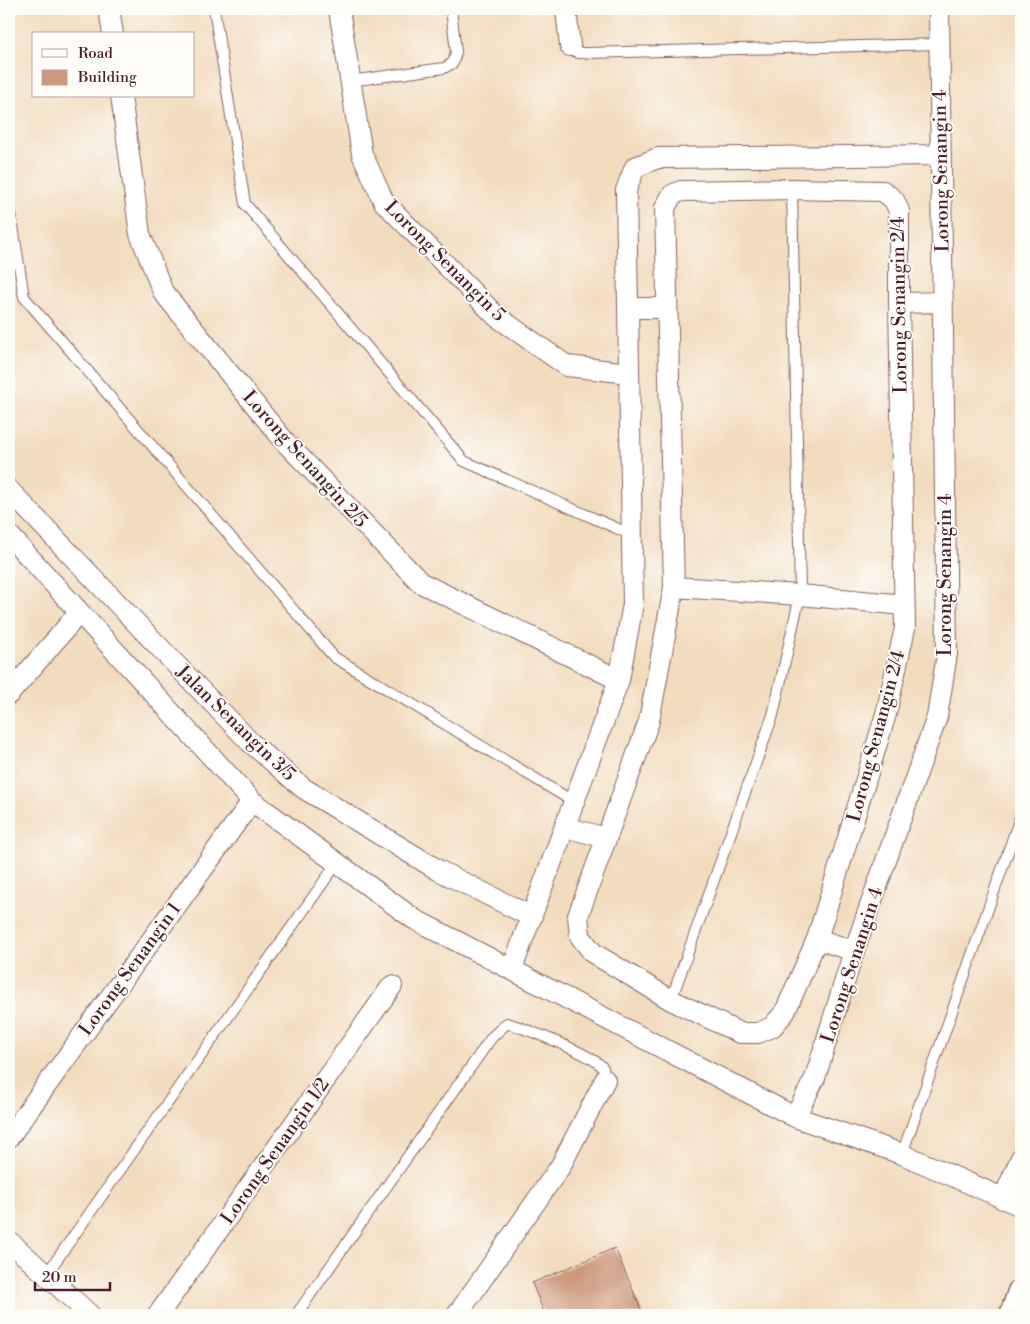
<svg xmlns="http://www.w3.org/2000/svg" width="1030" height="1324" font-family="'Libre Bodoni',serif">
	<rect width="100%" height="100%" fill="#fdfcf7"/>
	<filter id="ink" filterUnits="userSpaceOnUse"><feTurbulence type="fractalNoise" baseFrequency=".02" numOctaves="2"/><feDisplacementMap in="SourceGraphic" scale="10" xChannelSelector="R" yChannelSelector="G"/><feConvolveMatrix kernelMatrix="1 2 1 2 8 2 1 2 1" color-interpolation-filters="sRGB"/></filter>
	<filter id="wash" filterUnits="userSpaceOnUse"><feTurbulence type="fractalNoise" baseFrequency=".0096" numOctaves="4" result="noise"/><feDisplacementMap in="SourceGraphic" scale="20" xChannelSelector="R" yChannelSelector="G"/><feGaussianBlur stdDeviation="1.12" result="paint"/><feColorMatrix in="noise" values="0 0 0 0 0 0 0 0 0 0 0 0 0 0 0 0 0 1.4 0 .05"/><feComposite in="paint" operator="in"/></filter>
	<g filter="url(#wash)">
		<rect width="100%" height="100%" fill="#f2dcbe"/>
		<g id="blocks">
			<path fill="#cd987c" d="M615,1248L643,1314L545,1315L532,1283Z"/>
		</g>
	</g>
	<g filter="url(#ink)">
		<use href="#blocks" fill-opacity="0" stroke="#85615e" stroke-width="1"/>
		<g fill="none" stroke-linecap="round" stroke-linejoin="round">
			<defs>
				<path id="service" d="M214,9L245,204L464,461L632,535
					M570,46L578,53H587L939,44
					M350,81L444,68L453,63L456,52L451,9
					M9,200L24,297L334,657L574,802
					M671,1000L773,715L800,595L792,189
					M902,1154L1021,815
					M46,1275L337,863
					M296,1315L492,1037L507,1023C523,1028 595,1055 603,1068C604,1071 604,1077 605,1080"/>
				<path id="minor" d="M109,9L113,34
					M339,9L362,154L384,202L496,316L567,366L629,373
					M566,9L570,46
					M121,96L140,234L163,292L286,443L421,583L619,680
					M792,189L883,191L894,200L899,211V303L905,628L886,714L817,939L785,1012L772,1027L758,1033H740L671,1000L593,953L580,936L578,916L649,721L674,587L665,208L672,195L681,191Z
					M899,303L943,302
					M628,308H667
					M9,490L250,742L303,788L438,870L532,917
					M9,535L252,801L414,919L795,1117L902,1154L1021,1206
					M674,587L800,595L904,605
					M9,694L79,613
					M565,827L606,838
					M817,939L854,951
					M512,969L619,680L633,604L626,190L635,167L658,158L941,155
					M795,1117L815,1078L854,951L937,717L947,654L939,9
					M9,1137L252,801
					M1003,1199L1021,1158
					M9,1241L90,1315
					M158,1315L392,986
					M457,1315L560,1167L605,1080"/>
				<path id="tertiary" d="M1013,1315L1021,1292"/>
			</defs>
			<use href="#service" stroke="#85615e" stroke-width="12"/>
			<use href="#minor" stroke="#85615e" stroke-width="22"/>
			<use href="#tertiary" stroke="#85615e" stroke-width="29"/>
			<use href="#service" stroke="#fff" stroke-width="10"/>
			<use href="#minor" stroke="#fff" stroke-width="20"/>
			<use href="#tertiary" stroke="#fff" stroke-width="26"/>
		</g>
	</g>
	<g text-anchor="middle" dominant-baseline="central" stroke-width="4" stroke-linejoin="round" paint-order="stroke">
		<g font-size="19" fill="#4a1f2b" stroke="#fdfcf7">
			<text transform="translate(941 171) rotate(-91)">Lorong Senangin 4</text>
			<text transform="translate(445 261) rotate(45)">Lorong Senangin 5</text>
			<text transform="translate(899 305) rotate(-91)">Lorong Senangin 2/4</text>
			<text transform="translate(305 459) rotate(48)">Lorong Senangin 2/5</text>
			<text transform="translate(945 575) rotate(-90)">Lorong Senangin 4</text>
			<text transform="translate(236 723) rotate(44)">Jalan Senangin 3/5</text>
			<text transform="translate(876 736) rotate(-75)">Lorong Senangin 2/4</text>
			<text transform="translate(852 965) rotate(-72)">Lorong Senangin 4</text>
			<text transform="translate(130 969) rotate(-54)">Lorong Senangin 1</text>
			<text transform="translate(275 1151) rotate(-55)">Lorong Senangin 1/2</text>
		</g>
	</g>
	<rect width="1030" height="1324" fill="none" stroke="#fdfcf7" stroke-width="30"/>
	<rect x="32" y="32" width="162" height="65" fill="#fdfcf7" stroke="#b5a4a5"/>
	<rect x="42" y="49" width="25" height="8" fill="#ffffff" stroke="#b5a4a5"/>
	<text x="78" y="58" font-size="15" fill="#4a1f2b">Road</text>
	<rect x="42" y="70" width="25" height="15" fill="#cd987c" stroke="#b5a4a5"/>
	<text x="78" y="82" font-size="15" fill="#4a1f2b">Building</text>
	<path d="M35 1282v8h75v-8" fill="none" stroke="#4a1f2b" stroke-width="2.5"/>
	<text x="42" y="1282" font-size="15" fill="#4a1f2b" stroke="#fdfcf7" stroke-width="4" paint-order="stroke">20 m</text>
</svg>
